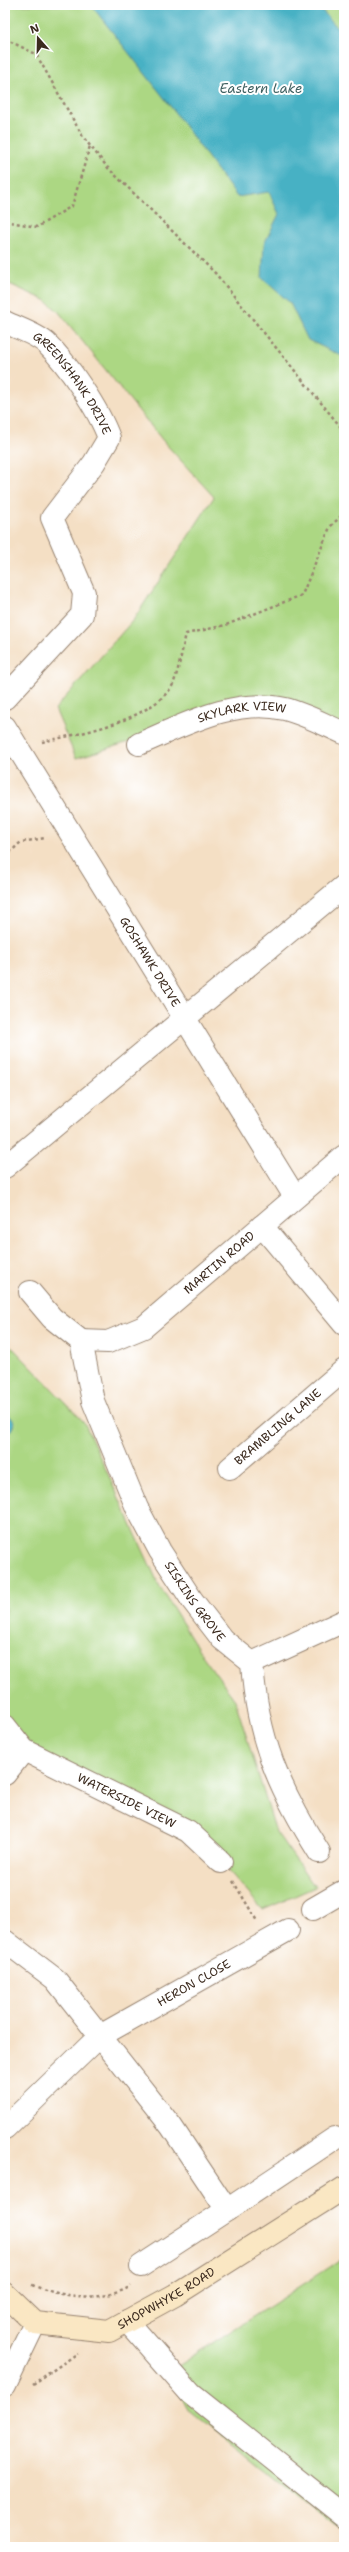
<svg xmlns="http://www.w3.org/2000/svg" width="349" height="2552" font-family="'Shantell Sans',sans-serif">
	<rect width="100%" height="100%" fill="#fff"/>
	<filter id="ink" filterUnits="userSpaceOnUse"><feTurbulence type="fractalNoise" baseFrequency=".025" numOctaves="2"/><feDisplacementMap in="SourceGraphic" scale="8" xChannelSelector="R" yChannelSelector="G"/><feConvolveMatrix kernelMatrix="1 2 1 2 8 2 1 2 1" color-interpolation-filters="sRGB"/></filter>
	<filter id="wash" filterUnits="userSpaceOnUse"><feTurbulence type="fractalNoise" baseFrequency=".012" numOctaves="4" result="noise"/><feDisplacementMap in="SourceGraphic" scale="16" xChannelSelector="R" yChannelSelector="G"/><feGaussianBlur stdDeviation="0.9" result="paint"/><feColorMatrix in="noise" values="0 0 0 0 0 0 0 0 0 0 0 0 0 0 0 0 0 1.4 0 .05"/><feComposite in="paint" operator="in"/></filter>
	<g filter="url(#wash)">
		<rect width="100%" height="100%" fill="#f4dfc4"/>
		<path fill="#acd783" stroke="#748050" d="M5,5H344V735L252,705L76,758L55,709L134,619L214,497L164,442L58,311L45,300L5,282Z
			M5,1340L84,1422L159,1585L202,1655L235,1700L276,1832L315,1887L263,1910L221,1862L24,1750L5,1726Z
			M344,2258V2534L187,2407L169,2371Z"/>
		<path fill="#46b1c4" stroke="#406e71" d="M91,5H313L320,8L344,35V357L308,340L290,303L262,278L264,244L279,214L269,192L237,197L165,99Z
			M5,1411L15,1422L5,1443Z"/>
	</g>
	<g filter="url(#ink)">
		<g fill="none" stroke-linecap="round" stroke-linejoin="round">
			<defs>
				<g id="minor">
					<path id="s1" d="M5,322C17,328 36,334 46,343C68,364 99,410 109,438L94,463L52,518L84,593L82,615L5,698"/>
					<path id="s2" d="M5,727L295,1197"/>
					<path id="s3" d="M139,744C184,725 235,697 285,709C305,714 325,725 344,733"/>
					<path d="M5,1167L344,886"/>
					<path d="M262,1226L344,1324"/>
					<path d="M30,1292L52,1318L81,1341"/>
					<path id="s4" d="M81,1341L93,1401L137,1508L160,1551L192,1600L222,1639L252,1663C257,1738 279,1789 319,1852"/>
					<path id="s5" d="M81,1341L108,1342L144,1327L344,1156"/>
					<path id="s6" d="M230,1468L344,1370"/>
					<path d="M252,1663L344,1621"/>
					<path id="s7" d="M5,1726L24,1750L188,1831L221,1862"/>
					<path d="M5,1774L24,1750"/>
					<path d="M313,1909L344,1891"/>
					<path d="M5,1941L55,1979L171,2126L227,2210L335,2138"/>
					<path id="s8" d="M5,2128L100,2036L288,1930"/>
					<path d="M141,2266L227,2210"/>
					<path d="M127,2321L191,2394L344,2516"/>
					<path d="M5,2385L35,2323"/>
				</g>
				<g id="secondary">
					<path id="s9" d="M5,2294L35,2323L109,2331L175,2295L344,2188"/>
				</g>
			</defs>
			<use href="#minor" stroke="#988471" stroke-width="24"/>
			<use href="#secondary" stroke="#988471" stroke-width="24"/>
			<path stroke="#988471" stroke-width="2.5" stroke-dasharray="3 3" stroke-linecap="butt" d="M5,39L36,54L83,137L108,168L216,274L344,431
				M5,221L37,227L72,206L90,146
				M42,742C82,733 145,722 171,688C177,680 183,645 186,634L226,625L302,595L330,527L344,513
				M5,857L21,842L46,838
				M233,1881L257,1921
				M32,2285C60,2297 104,2303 131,2286
				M33,2384L78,2353"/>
			<use href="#minor" stroke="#fff" stroke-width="22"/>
			<use href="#secondary" stroke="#fae7c3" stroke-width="22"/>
		</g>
	</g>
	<g text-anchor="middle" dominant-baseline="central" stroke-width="4" stroke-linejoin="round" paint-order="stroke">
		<g font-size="12" fill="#3b2a1e" stroke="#fff">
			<text stroke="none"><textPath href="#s1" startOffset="94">GREENSHANK DRIVE</textPath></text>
			<text stroke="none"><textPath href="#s3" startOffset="109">SKYLARK VIEW</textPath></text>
			<text stroke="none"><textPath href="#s2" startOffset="276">GOSHAWK DRIVE</textPath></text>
			<text stroke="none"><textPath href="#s5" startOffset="165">MARTIN ROAD</textPath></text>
			<text stroke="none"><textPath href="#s6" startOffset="63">BRAMBLING LANE</textPath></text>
			<text stroke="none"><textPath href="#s4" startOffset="287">SISKINS GROVE</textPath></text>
			<text stroke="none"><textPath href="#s7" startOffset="145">WATERSIDE VIEW</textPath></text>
			<text stroke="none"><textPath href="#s8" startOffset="240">HERON CLOSE</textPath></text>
			<text stroke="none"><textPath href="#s9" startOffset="182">SHOPWHYKE ROAD</textPath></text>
		</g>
		<g font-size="13" font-style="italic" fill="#3f6060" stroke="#fff">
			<text x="261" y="88">Eastern Lake</text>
		</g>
	</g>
	<rect width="349" height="2552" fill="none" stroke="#fff" stroke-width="20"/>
	<g transform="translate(38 38) rotate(340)" stroke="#ffffff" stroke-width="3" paint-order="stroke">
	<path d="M0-3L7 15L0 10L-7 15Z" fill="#3b2a1e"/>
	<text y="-6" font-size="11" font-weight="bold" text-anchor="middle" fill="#3b2a1e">N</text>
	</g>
</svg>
